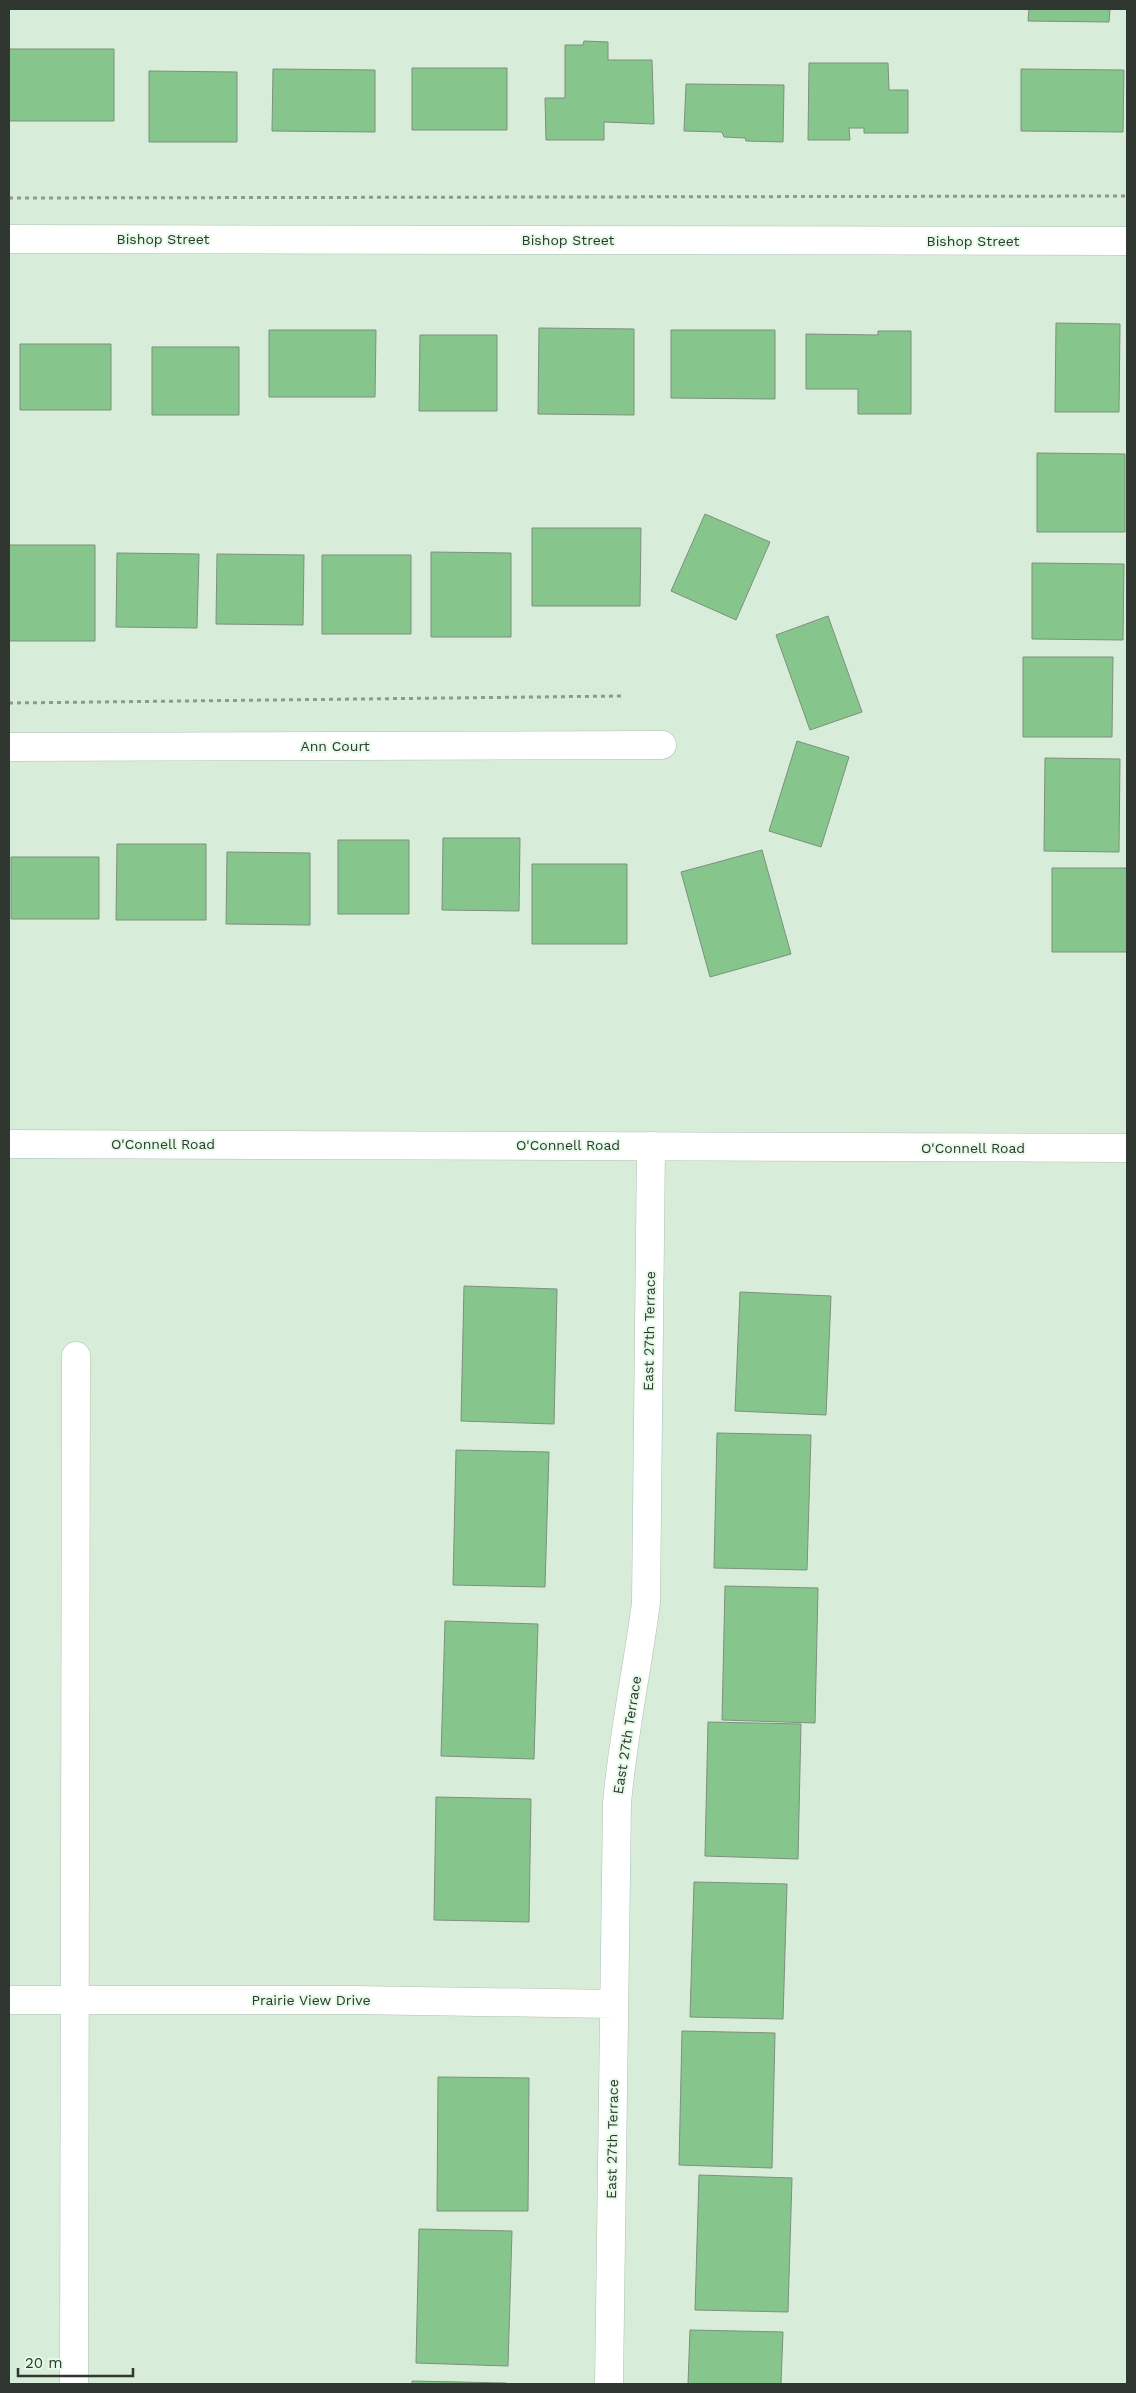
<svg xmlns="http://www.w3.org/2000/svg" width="1136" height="2393" font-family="'Work Sans',sans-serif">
	<rect width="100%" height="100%" fill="#d7ecd9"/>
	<path fill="#86c68c" stroke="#7d907e" d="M1029,9H1110L1109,22L1028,21Z
		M584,41L608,42V60H652L654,124L604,122V140H546L545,98H565V45H583Z
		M9,49H114V121H9Z
		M809,63H888L889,90H908V133H864V128H849L850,140H808Z
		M412,68H507V130H412Z
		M273,69L375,70V132L272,131Z
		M1021,69L1124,70L1123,132L1021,131Z
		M149,71L237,72V142H149Z
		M686,84L784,85L783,142L746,141L745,138L724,137L722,132L684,131Z
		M1056,323L1120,324L1119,412H1055Z
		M539,328L634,329V415L538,414Z
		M269,330H376L375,397H269Z
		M671,330H775V399L671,398Z
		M878,331H911V414H858V389H806V334L878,335Z
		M420,335H497V411H419Z
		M20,344H111V410H20Z
		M152,347H239V415H152Z
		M1037,453L1125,454V532H1037Z
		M705,514L770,542L736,620L671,591Z
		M532,528H641L640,606H532Z
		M9,545H95V641H9Z
		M431,552L511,553V637H431Z
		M117,553L199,554L197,628L116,627Z
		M217,554L304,555L303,625L216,624Z
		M322,555H411V634H322Z
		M1032,563L1124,564L1123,640L1032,639Z
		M828,616L862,712L810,730L776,635Z
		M1023,657H1113L1112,737H1023Z
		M797,741L849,757L821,847L769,831Z
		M1045,758L1120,759L1119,852L1044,851Z
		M443,838H520L519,911L442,910Z
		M338,840H409V914H338Z
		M117,844H206V920H116Z
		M762,850L791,954L710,977L681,872Z
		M227,852L310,853V925L226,924Z
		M11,857H99V919H11Z
		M532,864H627V944H532Z
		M1052,868H1127V952H1052Z
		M464,1286L557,1289L554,1424L461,1421Z
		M740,1292L831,1296L826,1415L735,1411Z
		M717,1433L811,1435L807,1570L714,1568Z
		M456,1450L549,1452L545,1587L453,1585Z
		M725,1586L818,1588L815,1723L722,1720Z
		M445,1621L538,1624L534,1759L441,1756Z
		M708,1722L801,1724L798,1859L705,1856Z
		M436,1797L531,1799L529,1922L434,1920Z
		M694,1882L787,1884L783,2019L690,2017Z
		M682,2031L775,2033L772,2168L679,2165Z
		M438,2077L529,2078L528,2211H437Z
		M699,2175L792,2178L788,2312L695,2310Z
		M419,2229L512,2231L508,2366L416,2363Z
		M690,2330L783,2332L781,2384H688Z
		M412,2381L506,2383L505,2384H412Z"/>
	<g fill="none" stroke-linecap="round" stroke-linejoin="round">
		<defs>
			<path id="street" d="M9,239L1127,241
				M9,747L662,745
				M9,2000H354L614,2004
				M74,2384L76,1356
				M609,2384L617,1803C623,1736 637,1670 646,1603L651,1146"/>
			<path id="secondary" d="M9,1144L1127,1148"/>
		</defs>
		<use href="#street" stroke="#aec2af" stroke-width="29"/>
		<use href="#secondary" stroke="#aec2af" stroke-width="29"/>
		<path stroke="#8c9b8d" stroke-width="3" stroke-dasharray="4 4" stroke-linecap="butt" d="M9,198L1127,196
			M9,703L622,696"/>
		<use href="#street" stroke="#fff" stroke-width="28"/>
		<use href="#secondary" stroke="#fff" stroke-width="28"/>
	</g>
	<g text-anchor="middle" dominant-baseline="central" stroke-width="4" stroke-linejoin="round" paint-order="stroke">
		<g font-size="14" fill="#2f3730" stroke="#e4fae6">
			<text x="163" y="239">Bishop Street</text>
			<text x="568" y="240">Bishop Street</text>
			<text x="973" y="241">Bishop Street</text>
			<text x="335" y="746">Ann Court</text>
			<text x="163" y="1144">O'Connell Road</text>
			<text x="568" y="1145">O'Connell Road</text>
			<text x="973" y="1148">O'Connell Road</text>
			<text transform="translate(649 1331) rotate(-89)">East 27th Terrace</text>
			<text transform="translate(627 1735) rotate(-81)">East 27th Terrace</text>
			<text x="311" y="2000">Prairie View Drive</text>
			<text transform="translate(612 2139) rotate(-89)">East 27th Terrace</text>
		</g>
	</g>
	<rect width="1136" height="2393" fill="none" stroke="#2f3730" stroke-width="20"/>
	<path d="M18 2368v8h115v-8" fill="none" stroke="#2f3730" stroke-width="2.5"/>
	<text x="25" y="2368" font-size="15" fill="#2f3730" stroke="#e4fae6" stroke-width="4" paint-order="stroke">20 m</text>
</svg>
